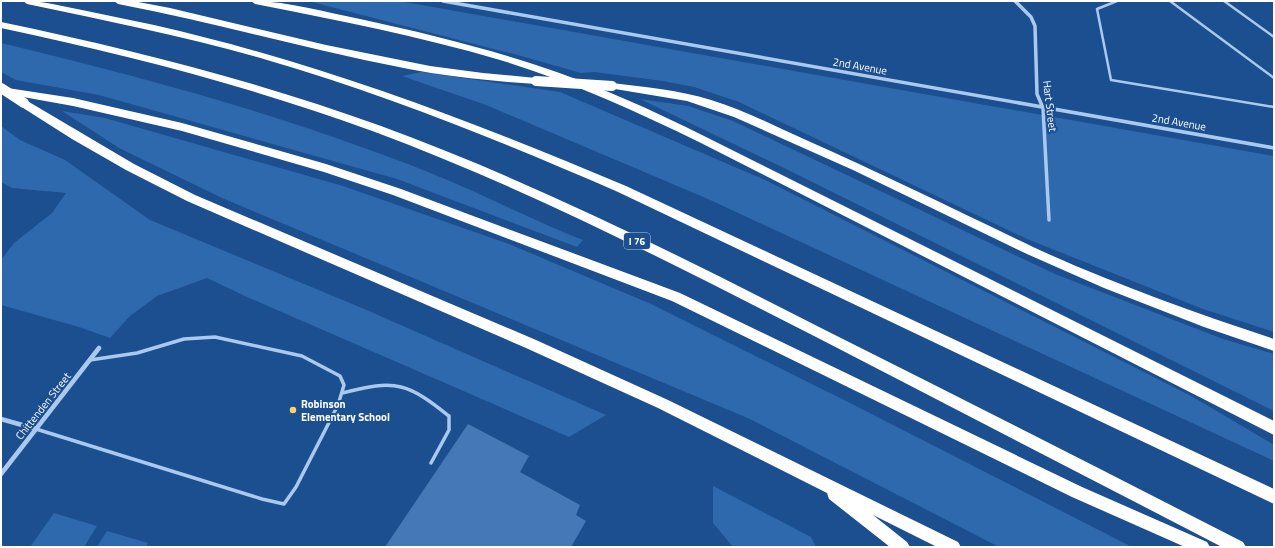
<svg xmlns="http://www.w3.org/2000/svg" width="1275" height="548" font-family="'Titillium Web',sans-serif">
	<rect width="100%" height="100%" fill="#1b4f8f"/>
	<path fill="#2e69ad" d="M308,1H399L1274,156V332L1203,309L1027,239L739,102L694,87L663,81L594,72L581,73L525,57Z
		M1,43C125,73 247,105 367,149C393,158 419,168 445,179C491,198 536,222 583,240L577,247L397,179L99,95L16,80L1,72Z
		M421,72L560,92L765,180L1193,397L1274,445V461L708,199L486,105L402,76Z
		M640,99L688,106L733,121L1055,274L1223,339L1274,354V411L782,167Z
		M62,111L105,118L343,186L509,244L651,304L848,402L1132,547H999L750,419L222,198L119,148Z
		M1,126L20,140L65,160L150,220L362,308L606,415L569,437L247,297L207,278L157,296L130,316L110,338L79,327L1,305V260L14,243L52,213L66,193L12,188L1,182Z
		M713,486L811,537L816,547H733L713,523Z
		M54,513L97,526L84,547H30Z
		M107,531L148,543L146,547H97Z"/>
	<path fill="#4478b7" d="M468,424L529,456L520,472L580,505L576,515L586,521L571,547H385Z"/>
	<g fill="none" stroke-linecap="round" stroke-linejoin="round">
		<path stroke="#a9c9ee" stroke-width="2.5" d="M1117,1L1097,9L1111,80L1274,107
			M1170,1L1274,78
			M1224,1L1274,37"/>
		<path stroke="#a9c9ee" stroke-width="3.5" d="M342,393C360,389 382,382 401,387C418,391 435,405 449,416V430L431,463
			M36,429L262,499L284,504L296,487L338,405L344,385L340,376L302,356L215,337L184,339L137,353L90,360"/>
		<path stroke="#a9c9ee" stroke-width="3.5" d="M443,1L1274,148
			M1015,1L1031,17L1035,26L1037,94L1043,108L1049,220"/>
		<path stroke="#a9c9ee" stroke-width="4.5" d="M1,419L36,429
			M1,474L99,348"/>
		<path fill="#fff" fill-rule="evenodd" d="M23,1C43,1 62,6 82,10C106,15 130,20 154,25C317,62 472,121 626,186L1274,489V504L618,192C503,142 387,95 267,60C188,37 107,21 27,4Z
			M114,1H133L170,8L326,45L430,66L483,73L536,78L541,81L536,84C501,82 466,78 431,73C326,55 223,24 118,4Z
			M251,1C287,1 325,12 360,19C420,32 478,46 536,65C595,84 652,110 708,138L1274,421V435L701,143C636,111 569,81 500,60C419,36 337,20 255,4Z
			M1,22C130,49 257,81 381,126C534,182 680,256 825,330C965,400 1104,471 1243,542L1246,547H1222C1087,477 953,408 818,338C673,264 528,189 375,132C253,87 128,55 1,28Z
			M612,83C645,87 679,90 711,100C744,110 775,126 806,140C883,174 958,211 1033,247C1111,283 1193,312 1274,339V351L1204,327L1104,288L1027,254L853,170L734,117L687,101L609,88L607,86L609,84Z
			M1,87L73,98L182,123L326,164L401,189L680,293L1082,487L1207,542L1210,547H1185L1072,497L672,301L393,195L324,172L182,131L73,106L1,93Z
			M24,99L134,164L195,195L536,340L668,400L958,542L961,547H937L873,515L907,542L910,547H890L829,499L827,493L658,408L526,348L187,201L126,170L72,139L20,106L19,103L20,100Z"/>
		<path stroke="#fff" stroke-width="10" d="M536,81L612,86
			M1,88L24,103"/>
	</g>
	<circle fill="#ffd166" stroke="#1b4f8f" stroke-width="1.5" cx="293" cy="410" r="4"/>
	<g text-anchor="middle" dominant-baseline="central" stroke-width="4" stroke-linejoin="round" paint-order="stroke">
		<rect fill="#1b4f8f" stroke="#bbcadd" stroke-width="1" x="624" y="233" width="26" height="16" rx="3"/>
		<g font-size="10" font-weight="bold" fill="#fff">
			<text x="637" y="241">I 76</text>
		</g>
		<g font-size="11" fill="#fff" stroke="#1b4f8f">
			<text transform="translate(860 66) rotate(10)">2nd Avenue</text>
			<text transform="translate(1050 106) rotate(83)">Hart Street</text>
			<text transform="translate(1179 122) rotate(10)">2nd Avenue</text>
			<text transform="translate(43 406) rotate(-52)">Chittenden Street</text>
		</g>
		<g font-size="11" font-weight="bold" fill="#fff" stroke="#1b4f8f" text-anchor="start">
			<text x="301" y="404">Robinson<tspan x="301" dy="13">Elementary School</tspan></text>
		</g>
	</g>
	<rect width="1275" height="548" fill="none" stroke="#ffffff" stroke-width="4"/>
</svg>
